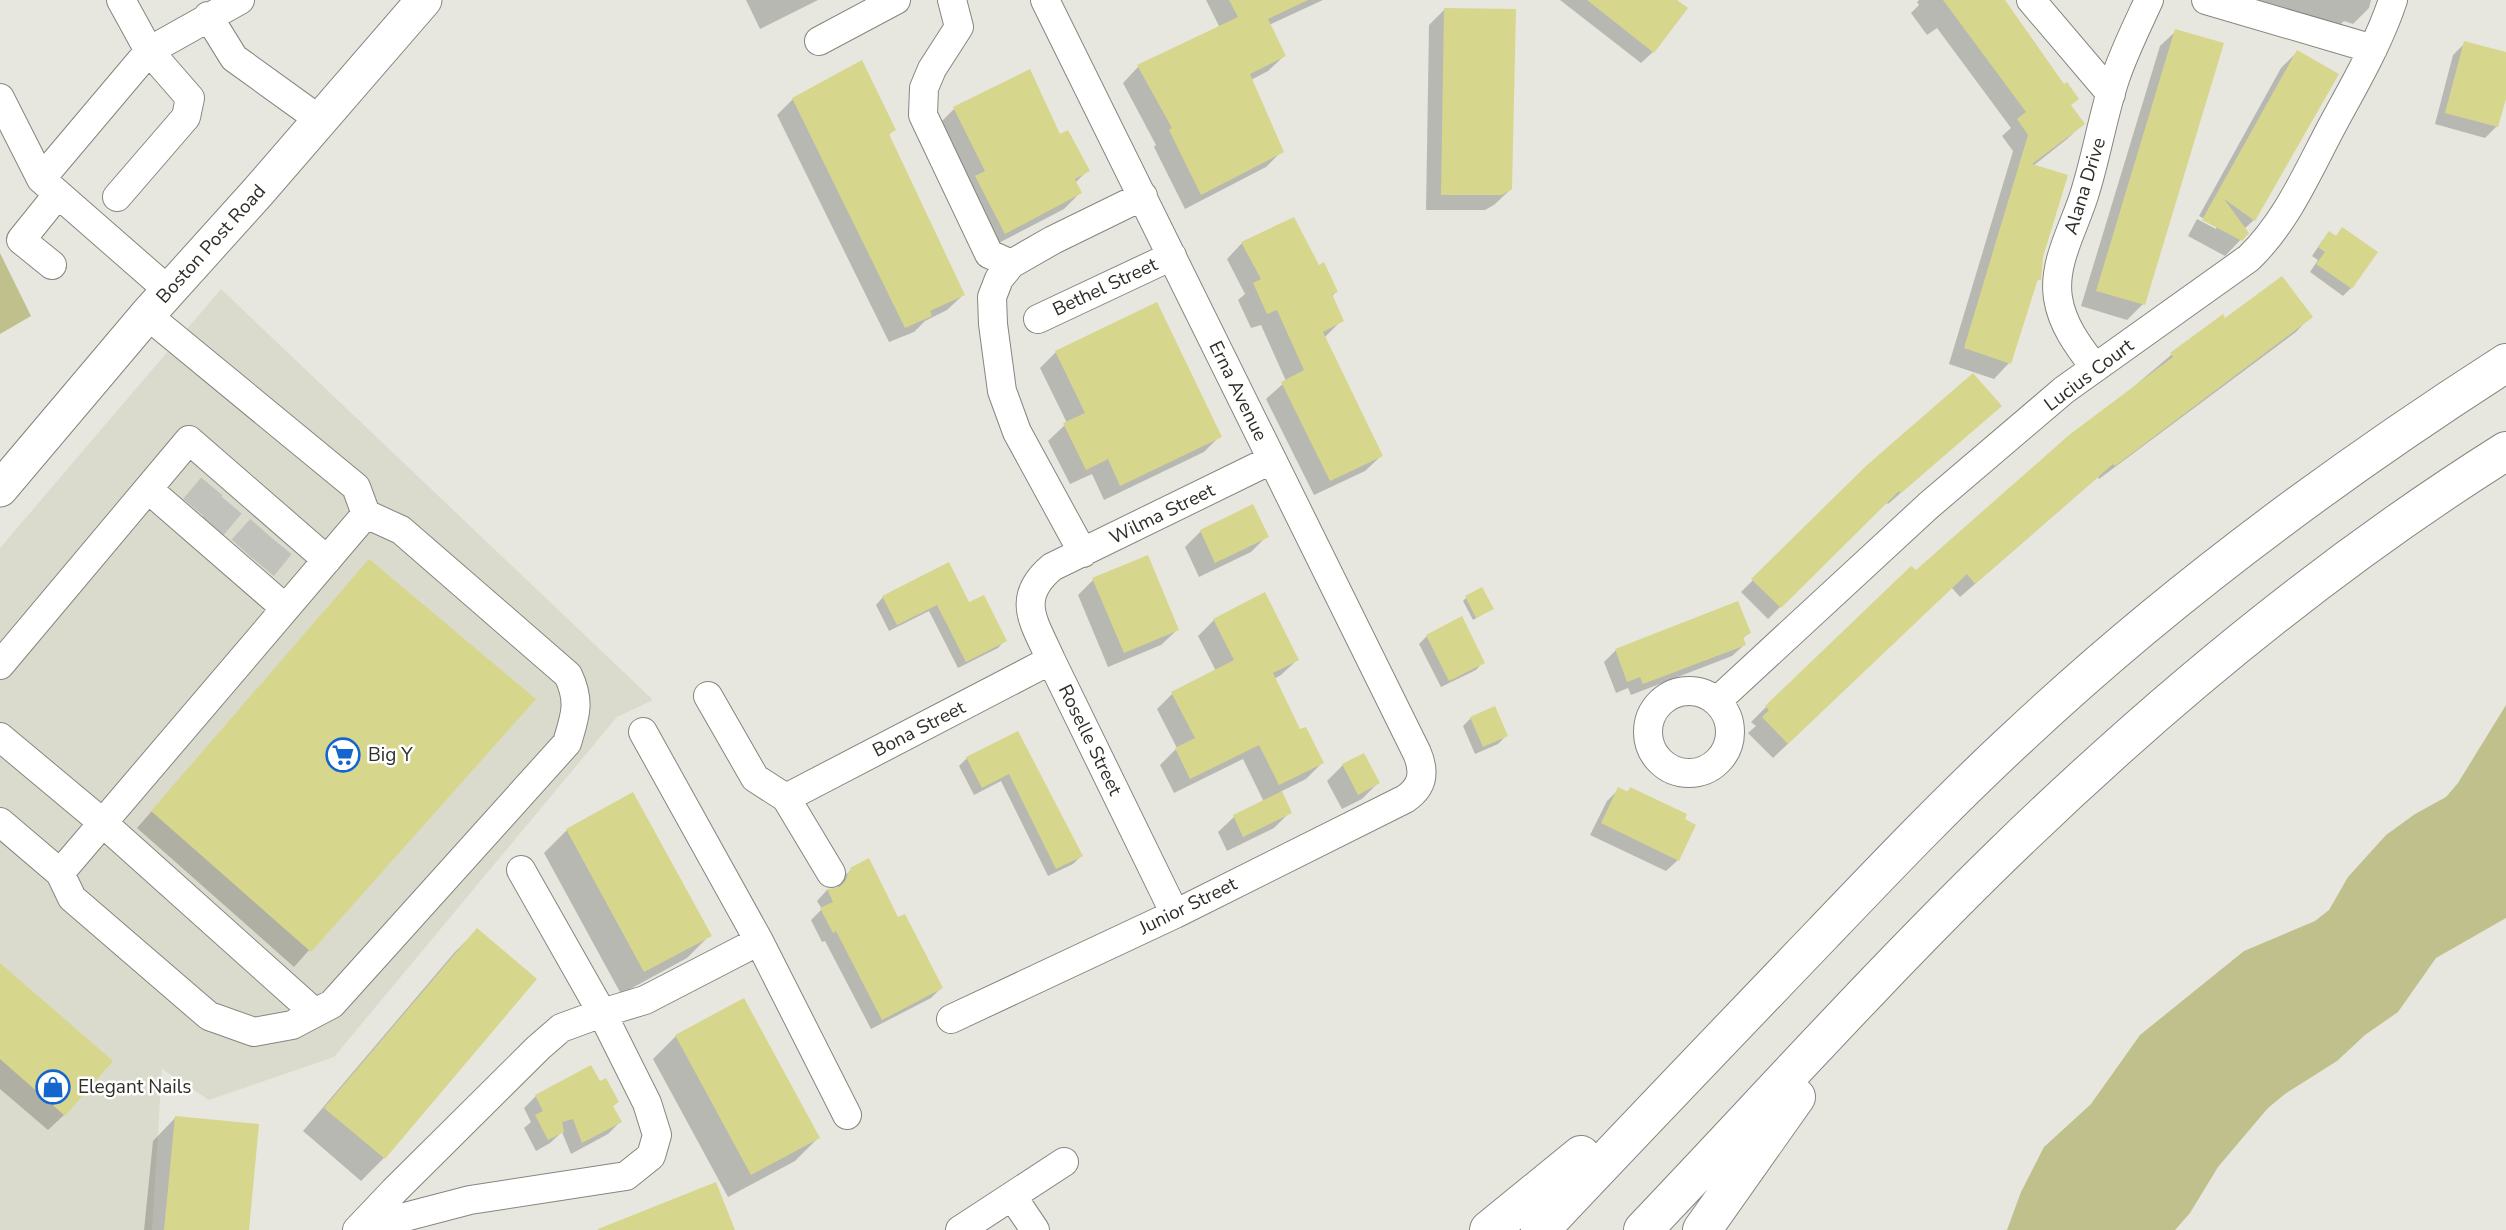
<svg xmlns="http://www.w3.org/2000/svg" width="2506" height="1230" font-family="'Nunito Sans',sans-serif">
	<rect width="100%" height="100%" fill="#e7e7e0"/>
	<path fill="#dbdbcd" d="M221,289L653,700L617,717L334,1057L209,1100L162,1069L152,1230H0V548Z"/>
	<path fill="#c0c08d" d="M0,253L31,316L0,334Z
		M2506,705V918L2436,958L2398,1012L2365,1035L2337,1061L2285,1094L2268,1108L2218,1167L2190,1213L2175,1230H2007L2021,1192L2044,1147L2091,1104L2140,1035L2244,951L2315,921L2329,910L2348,877L2386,835L2415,814L2446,797L2458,783Z"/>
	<path fill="#0003" d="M746,0H818L760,29Z
		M1206,0H1323L1269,25L1284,56L1268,71L1251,80L1282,151L1266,167L1185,209L1154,147L1156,145L1123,83L1138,67L1220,28Z
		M1560,0H1674L1653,52L1641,63Z
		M1919,0H2002L2083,124L2067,139L2033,166L2039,279L2034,284L2009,363L1994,379L1949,364L2013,151L2002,136L2011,128L1937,28L1927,35L1911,13L1919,5L1917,2Z
		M2241,0H2371L2369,8L2353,24L2344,21L2336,29Z
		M1445,9L1511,189L1494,205L1485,210H1426L1429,25Z
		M2176,31L2143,304L2127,320L2081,306L2160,46Z
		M2465,43L2506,54V92L2497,126L2485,138L2435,124L2453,55Z
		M2297,52L2254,220L2244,229L2247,233L2225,256L2188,236L2197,219L2216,229V225L2199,216L2281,68Z
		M793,99L894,129L888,136L963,295L947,310L925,321L914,332L889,342L777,115Z
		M954,109L1060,136L1087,171L1075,183L1080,193L1064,209L989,248L938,125Z
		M2342,229L2351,288L2343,296L2310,272L2318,260L2312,256L2322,241L2330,233L2335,237Z
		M1242,243L1319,267L1336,292L1332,296L1342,320L1324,338L1381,456L1365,471L1314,495L1266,399L1286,381L1261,325L1251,328L1238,300L1245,294L1227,259Z
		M2310,317L2296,332L2099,479L2098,477L1960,597L1951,587L1773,758L1748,733L1756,726L1751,722L1766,707L1915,573L2171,355L2225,321Z
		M1056,352L1220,436L1204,452L1104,500L1092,474L1070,484L1048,441L1067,423L1040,368Z
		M1988,417L1888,504L1886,502L1768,619L1741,592L1868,466Z
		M1201,531L1267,536L1251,552L1199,577L1185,547Z
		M369,561L533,699L294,967L137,828Z
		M1093,580L1177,630L1161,645L1108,667L1078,595Z
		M883,597L968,605L1005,640L998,648L958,668L929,611L889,631L876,605Z
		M1466,598L1492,609L1473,620L1463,601Z
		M1737,603L1749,633L1742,639L1744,645L1732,656L1631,695L1628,688L1616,693L1604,662L1615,651Z
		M1214,620L1297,660L1281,675L1274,679L1300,732L1322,763L1306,779L1280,792L1290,812L1274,828L1227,851L1218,832L1234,817L1264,802L1243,759L1174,793L1160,765L1177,748L1157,709L1172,694L1216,671L1198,636Z
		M1427,636L1483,662L1476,670L1441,687L1419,644Z
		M1471,718L1506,736L1498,744L1475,754L1463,726Z
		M1017,733L1081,856L1073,864L1048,876L1001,781L974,795L959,766L967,758Z
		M1343,765L1378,783L1362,799L1342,809L1327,781Z
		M1619,789L1626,793L1630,789L1683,820L1678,860L1666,871L1590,835L1607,801Z
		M567,830L710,935L687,958L621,994L544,853Z
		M868,861L897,919L941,988L931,998L871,1029L825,941L822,942L811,920L822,909L817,901L827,890L837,889L840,880L851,870Z
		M477,930L384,1158L361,1181L303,1131L454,953Z
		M0,966L64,1115L48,1130L0,1089Z
		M676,1036L818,1138L795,1161L728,1197L653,1059Z
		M599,1083L617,1102L612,1107L620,1122L608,1134L571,1154L562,1132L550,1143L536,1151L524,1128L531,1122L524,1108L536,1096Z
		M175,1118L247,1230H144L153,1141Z"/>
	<path fill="#d7d68d" d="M1229,0H1308L1268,19L1286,56L1250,74L1284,152L1201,195L1169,130L1172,128L1137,65L1238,17Z
		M1587,0H1677L1688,8L1654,53Z
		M1943,0H2005L2064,84L2067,82L2079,99L2071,105L2085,124L2032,164L2068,175L2043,257L2041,280L2038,279L2011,364L1964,348L2028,135L2017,119L2026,112Z
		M1444,8L1516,9L1512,189L1502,195H1441Z
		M2175,29L2224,43L2145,305L2096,291Z
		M2464,41L2506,52V99L2498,127L2445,113Z
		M2297,50L2339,74L2255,221L2224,199L2249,233L2242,241L2202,220Z
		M862,60L896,130L889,134L965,295L930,311L932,316L905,328L792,98Z
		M1030,69L1060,134L1068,130L1090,171L1075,179L1082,193L1005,234L975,176L985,171L953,107Z
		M1294,217L1319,265L1324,262L1338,292L1332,294L1344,321L1323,332L1383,456L1330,481L1281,382L1304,370L1277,310L1267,314L1253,283L1261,279L1241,242Z
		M2342,227L2378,252L2352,289L2316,264L2325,252L2318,247L2329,231L2336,236Z
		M2282,276L2313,317L2115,466L2113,464L1975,584L1967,574L1788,744L1762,717L1769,710L1765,706L1911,566L1916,570L2069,435L2173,357L2170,353L2223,314L2225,318Z
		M1157,302L1222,437L1120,486L1108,459L1086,470L1063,423L1085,413L1055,351Z
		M1973,373L2002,406L1901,493L1899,491L1781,608L1751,579L1867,465Z
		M1253,504L1269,537L1215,563L1200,530Z
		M1148,555L1179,630L1124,653L1092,578Z
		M369,559L536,699L311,952L151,811Z
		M949,562L969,602L984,595L1007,641L966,662L937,605L897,625L882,596Z
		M1482,587L1494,609L1476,618L1465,596Z
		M1265,592L1299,660L1273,673L1300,729L1306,727L1324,763L1279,785L1259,745L1190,779L1175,748L1195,738L1171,692L1234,660L1213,619Z
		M1738,601L1751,633L1743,637L1746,645L1643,684L1640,677L1627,682L1615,649Z
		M1462,616L1485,663L1449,681L1426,635Z
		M1495,706L1508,736L1483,747L1470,717Z
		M1018,731L1083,856L1056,869L1009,774L982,788L966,757Z
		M1364,753L1380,783L1358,795L1342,764Z
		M1618,787L1628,792L1630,787L1687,814L1685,819L1696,825L1679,861L1601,823Z
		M1282,791L1292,813L1243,837L1233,815Z
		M633,792L712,936L644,972L566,829Z
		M869,858L898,917L905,914L943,988L882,1020L836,931L833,933L820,908L833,902L827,889L840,887L846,880L848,873L851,871L850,868Z
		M477,928L537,979L385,1159L324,1108Z
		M0,963L113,1061L65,1116L0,1059Z
		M744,998L820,1138L751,1175L675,1035Z
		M591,1065L600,1081L606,1078L619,1102L613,1106L622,1122L582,1143L573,1119L562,1122L564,1132L548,1140L535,1115L543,1111L535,1095Z
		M175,1116L259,1124L249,1230H164Z
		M716,1182L735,1230H598V1229Z"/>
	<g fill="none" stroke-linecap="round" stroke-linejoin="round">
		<path stroke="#c2c2bc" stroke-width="28" stroke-dasharray="28 14" stroke-linecap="butt" d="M194,508L213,485
			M213,526L233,502
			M242,549L262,527
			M263,567L282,544"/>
		<defs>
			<path id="minor" d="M952,0L959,27L932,69L924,88L923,115L989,254L1011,264
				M2031,0L2111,94
				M2206,0L2373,49
				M208,16L234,58L320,120
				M819,41L896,0
				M0,98L41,179L149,51L240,0
				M41,179L169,291
				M117,197L186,117L190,98L149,51L121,0
				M52,265L21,240L58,194
				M1038,319L1172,256
				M2095,368C2079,347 2062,325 2058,298C2052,261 2077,223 2086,189C2097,153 2103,115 2115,79C2124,52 2137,26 2149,0
				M148,489L285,608
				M1083,553L1017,432L1002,391L993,324L992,297L999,279L1011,264L1053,240L1143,196
				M0,665L189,440L327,560
				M1648 732a41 41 0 1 1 82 0a41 41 0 1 1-82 0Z
				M708,696L755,778L786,798L831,873
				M1717,701L1928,506L2064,390L2249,258C2287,221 2307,173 2332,126C2354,85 2378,45 2393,0
				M643,732L759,941L847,1115
				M0,737L103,823L315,1013
				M786,798L1051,660
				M0,822L60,873L72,898L209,1016L254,1032L292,1025L332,1004L567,743C575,716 581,702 568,675L401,530L366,514L356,487L147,315
				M521,870L602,1013L645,1000L759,941
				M60,873L366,514
				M1175,914L1051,660C1035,623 1014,599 1052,567L1271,460
				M951,1019L1175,914L1405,799C1423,787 1425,772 1417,753L1045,0
				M1012,1196L1035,1230
				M357,1230L394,1191L538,1048L561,1028L602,1013L647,1103L657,1135L651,1156L626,1176L470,1200L401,1218L368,1230
				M960,1230L1064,1162"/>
			<path id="major" d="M0,489L147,315L257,193L424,0"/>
			<path id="highway" d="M1489,1230L1581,1155
				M1540,1230C1634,1130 1729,1031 1824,932C1888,865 1951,799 2018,737C2168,596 2333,474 2506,363
				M1643,1230C1761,1106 1877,977 2000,857C2154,707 2323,566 2506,451
				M1702,1230L1796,1097"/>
		</defs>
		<use href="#minor" stroke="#85867f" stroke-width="30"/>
		<use href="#major" stroke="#85867f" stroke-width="37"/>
		<use href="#highway" stroke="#85867f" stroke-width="40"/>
		<use href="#minor" stroke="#fff" stroke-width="28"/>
		<use href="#major" stroke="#fff" stroke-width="35"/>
		<use href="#highway" stroke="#fff" stroke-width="38"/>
	</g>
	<defs>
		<symbol id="supermarket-ring" viewBox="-11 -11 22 22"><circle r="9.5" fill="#fffffe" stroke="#1565cf" stroke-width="1.5"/><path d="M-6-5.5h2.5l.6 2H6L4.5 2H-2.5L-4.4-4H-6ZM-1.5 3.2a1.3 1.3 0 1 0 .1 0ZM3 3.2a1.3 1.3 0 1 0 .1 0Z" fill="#1565cf"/></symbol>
		<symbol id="shop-ring" viewBox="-11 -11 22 22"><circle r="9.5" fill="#fffffe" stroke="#1565cf" stroke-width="1.5"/><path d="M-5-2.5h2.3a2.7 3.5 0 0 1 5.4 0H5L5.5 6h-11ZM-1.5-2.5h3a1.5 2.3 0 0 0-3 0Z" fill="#1565cf"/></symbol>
	</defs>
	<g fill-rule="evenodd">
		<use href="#supermarket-ring" x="324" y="736" width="38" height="38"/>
		<use href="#shop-ring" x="34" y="1068" width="38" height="38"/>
	</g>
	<g text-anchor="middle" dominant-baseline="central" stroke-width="5" stroke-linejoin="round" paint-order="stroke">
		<g font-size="19" fill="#2d2d2a" stroke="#fffffe">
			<text transform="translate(2085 186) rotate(-73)">Alana Drive</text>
			<text transform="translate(211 244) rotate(-48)">Boston Post Road</text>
			<text transform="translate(1105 287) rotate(-25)">Bethel Street</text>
			<text transform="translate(2089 375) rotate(-37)">Lucius Court</text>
			<text transform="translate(1238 391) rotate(64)">Erna Avenue</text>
			<text transform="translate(1162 514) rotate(-26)">Wilma Street</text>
			<text transform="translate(919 729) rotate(-27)">Bona Street</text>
			<text transform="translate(1090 740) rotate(64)">Roselle Street</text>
			<text transform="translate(1188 906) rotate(-26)">Junior Street</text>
		</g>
		<g font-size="19" fill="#2d2d2a" stroke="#fffffe" text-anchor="start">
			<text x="368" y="755">Big Y</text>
			<text x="78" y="1087">Elegant Nails</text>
		</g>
	</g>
</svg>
